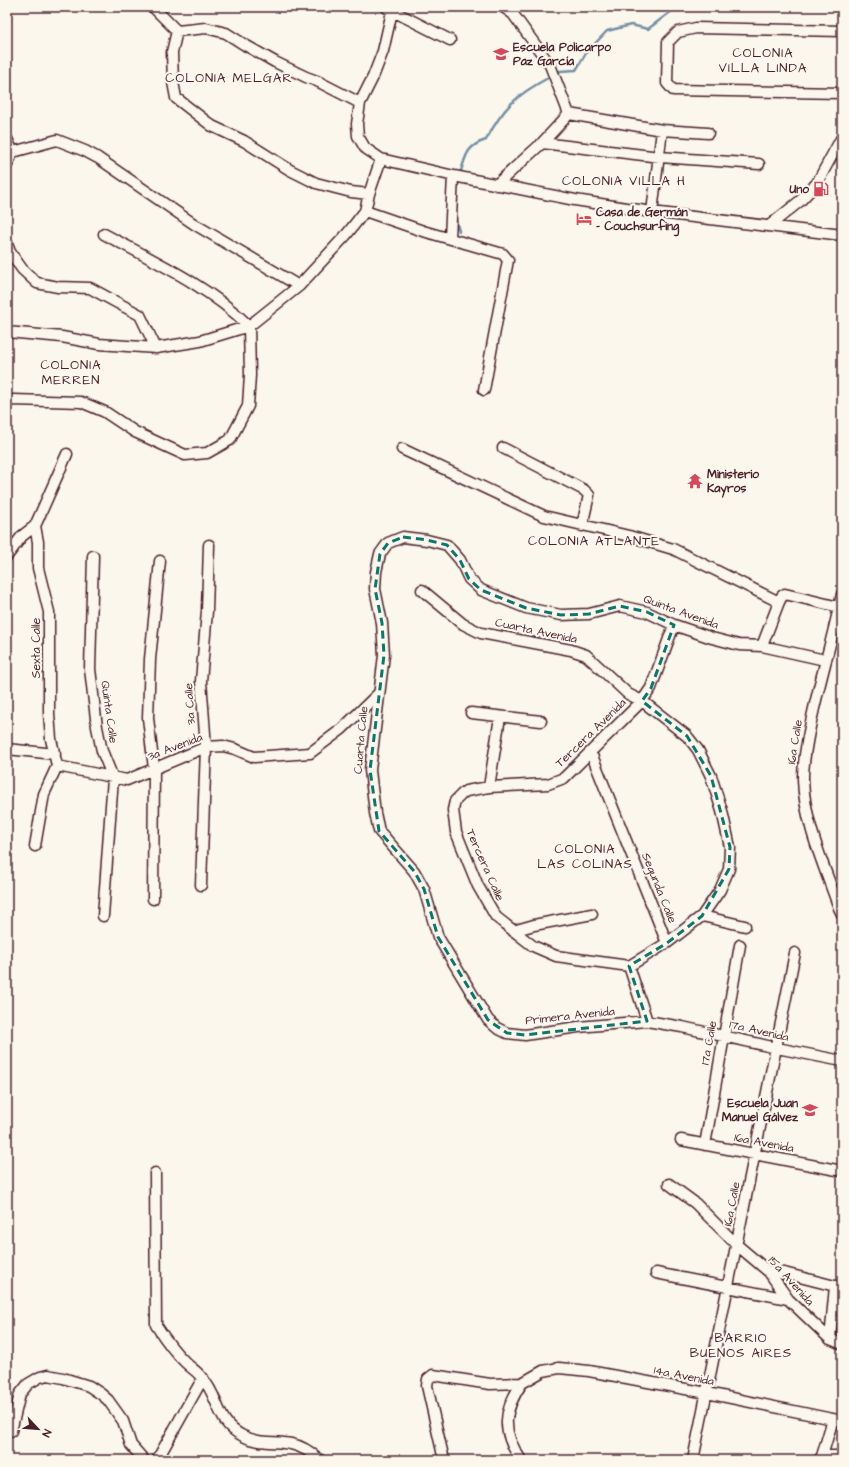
<svg xmlns="http://www.w3.org/2000/svg" width="849" height="1467" font-family="'Architects Daughter',sans-serif">
	<rect width="100%" height="100%" fill="#fbf7ec"/>
	<filter id="ink" filterUnits="userSpaceOnUse"><feTurbulence type="fractalNoise" baseFrequency=".025" numOctaves="2"/><feDisplacementMap in="SourceGraphic" scale="8" xChannelSelector="R" yChannelSelector="G"/><feConvolveMatrix kernelMatrix="1 2 1 2 8 2 1 2 1" color-interpolation-filters="sRGB"/></filter>
	<g filter="url(#ink)">
		<g fill="none" stroke-linecap="round" stroke-linejoin="round">
			<path stroke="#758fa3" stroke-width="2.5" d="M560,71L576,70L586,53L607,31L631,25L648,29L677,7
				M460,174C466,156 466,146 486,140C503,108 516,95 548,78
				M455,216L459,231"/>
			<defs>
				<path id="minor" d="M153,7L177,31L206,28L226,33L245,45L275,62L306,77L317,81L360,103
					M393,7L383,51L373,77L360,103L357,124L358,136L365,148L381,159L454,176L575,200L652,212L842,235
					M503,7L513,14L550,65L569,114
					M387,8L450,40
					M177,31L172,52L173,82L176,98L212,126L244,141L290,170L316,183L351,192L369,194
					M842,31L696,28L678,32L668,42L667,83L673,90L842,93
					M569,114L662,130L708,133
					M7,139L13,152
					M542,143L660,157L759,164
					M7,165L13,152L57,140L85,151L98,158L194,224L299,286
					M496,185L542,143L569,114
					M365,211L423,231L503,254L508,260L484,390
					M652,212L662,130
					M769,226L800,201L817,183L842,137
					M450,238L453,176
					M7,243L10,252L22,269L37,283L58,287L90,288L140,315L156,348
					M7,332L62,337L99,344L156,348L200,341L249,326L299,286L347,234L365,211L369,194L381,159
					M7,402L13,400L81,402L105,412L135,432L185,455L207,453L230,440L248,406L250,375L249,326C209,286 154,261 104,234
					M503,448L584,490L589,495L582,526
					M402,449L544,516L629,536L673,549L779,602
					M7,556L22,536L35,526
					M93,556L90,669L97,727L102,751L113,778L103,916
					M422,590L463,624L481,633L571,650L586,655L628,694L642,701L687,736L698,750L711,776L722,811L730,847L729,869L720,890L702,916
					M842,594C833,637 820,679 811,722C807,741 803,759 803,779C804,822 825,868 839,908L842,914
					M674,625L651,688L642,701L564,778L548,784L489,787L466,791L462,794L455,801L453,810L456,832L478,886L496,917L533,946L556,956L629,966L667,943L702,916L745,926
					M762,646L779,602L782,596L785,594L839,607
					M825,660L762,646L739,645L712,638L674,625L647,612L620,606L589,614L561,615L526,608L481,590L469,579L460,560L447,545L427,540L403,537L388,543L380,554L376,572L375,589L382,623L384,655L370,770L375,813L379,831L414,871L424,889L438,937L488,1020L497,1028L507,1033L525,1035L578,1027L647,1021L682,1027L777,1048L842,1061
					M471,713L541,721
					M7,749L55,754
					M591,753L667,943
					M57,766L127,780L206,747L223,746L235,749L254,757L310,753L342,729L378,694
					M489,787L500,717
					M35,846L44,794L57,766L51,739L49,714V612L38,568V542L35,526L67,454
					M201,885L206,747L201,681L207,611L209,545
					M153,899L154,769L148,718L150,659L160,561
					M513,931L534,925L592,914
					M629,966L647,1021
					M681,1140L842,1171
					M705,1145L740,945
					M155,1173L156,1325C165,1339 174,1352 186,1363C191,1368 198,1372 202,1378C220,1397 215,1422 243,1436C258,1444 275,1441 291,1444C302,1446 312,1453 320,1460
					M669,1184L695,1203L737,1245L769,1272L788,1299L830,1339L842,1344
					M769,1272L784,1273L835,1286H842
					M656,1273L788,1299
					M830,1339L835,1286
					M11,1431L20,1394L28,1384L40,1377L48,1375L63,1378L89,1386L101,1394L108,1400L123,1421L131,1445L144,1460
					M822,1456H842
					M157,1460L203,1378
					M444,1460L427,1386L428,1379L433,1375L490,1384L522,1383L543,1371L559,1368L589,1371L707,1393L842,1421
					M521,1460C501,1431 503,1411 522,1383
					M693,1460L795,953
					M819,1460L822,1456L833,1419"/>
			</defs>
			<use href="#minor" stroke="#4a1f2b" stroke-width="13"/>
			<use href="#minor" stroke="#fbf7ec" stroke-width="10"/>
		</g>
	</g>
	<path fill="none" stroke="#0f766e" stroke-width="3" stroke-dasharray="8 5" stroke-linejoin="round" d="M403,537L427,540L447,545L460,560L469,579L481,590L526,608L561,615L589,614L620,606L647,612L674,625L651,688L642,701L687,736L711,776L730,847L729,869L702,916L667,943L629,966L647,1021L525,1035L507,1033L488,1020L438,937L424,889L414,871L379,831L370,770L384,655L382,623L375,589L380,554L388,543Z"/>
	<defs>
		<symbol id="school-bare" viewBox="-9 -9 18 18"><path d="M0-5L7-2L0 1L-7-2ZM-4 1L0 2.5L4 1V4Q0 6-4 4Z" fill="#d1495b" stroke="#fbf7ec" stroke-width="2.5" paint-order="stroke"/></symbol>
		<symbol id="fuel-bare" viewBox="-9 -9 18 18"><path d="M-5.5-6h7V0h2V4h1.3V-2.5L3-4.5l.8-.8L6-3V5H2.5V1h-1V6h-7ZM-4.2-4.7v3.2H.2V-4.7Z" fill="#d1495b" stroke="#fbf7ec" stroke-width="2.5" paint-order="stroke"/></symbol>
		<symbol id="hotel-bare" viewBox="-9 -9 18 18"><path d="M-6-4.5h1.5V1H6V5H4.5V3h-9V5H-6ZM-4 0a1.8 1.8 0 1 1 3.6 0ZM.5 0V-2.5h3Q6-2.5 6 0Z" fill="#d1495b" stroke="#fbf7ec" stroke-width="2.5" paint-order="stroke"/></symbol>
		<symbol id="temple-bare" viewBox="-9 -9 18 18"><path d="M0-6L5-2H3V0L6.5 2.5H4V6H1.5V3h-3V6H-4V2.5H-6.5L-3 0V-2H-5Z" fill="#d1495b" stroke="#fbf7ec" stroke-width="2.5" paint-order="stroke"/></symbol>
	</defs>
	<g fill-rule="evenodd">
		<use href="#school-bare" x="490" y="43" width="22" height="22"/>
		<use href="#fuel-bare" x="810" y="178" width="22" height="22"/>
		<use href="#hotel-bare" x="573" y="208" width="22" height="22"/>
		<use href="#temple-bare" x="684" y="470" width="22" height="22"/>
		<use href="#school-bare" x="799" y="1099" width="22" height="22"/>
	</g>
	<g text-anchor="middle" dominant-baseline="central" stroke-width="4" stroke-linejoin="round" paint-order="stroke">
		<g font-size="12" font-weight="bold" fill="#4a1f2b" stroke="#fbf7ec" text-anchor="start">
			<text x="513" y="47">Escuela Policarpo<tspan x="513" dy="14">Paz García</tspan></text>
			<text x="809" y="189" text-anchor="end">Uno</text>
			<text x="596" y="212">Casa de Germán<tspan x="596" dy="14">- Couchsurfing</tspan></text>
			<text x="707" y="474">Ministerio<tspan x="707" dy="14">Kayros</tspan></text>
			<text x="798" y="1103" text-anchor="end">Escuela Juan<tspan x="798" dy="14">Manuel Gálvez</tspan></text>
		</g>
		<g font-size="12" fill="#4a1f2b" stroke="#fbf7ec">
			<text transform="translate(681 612) rotate(20)">Quinta Avenida</text>
			<text transform="translate(536 631) rotate(12)">Cuarta Avenida</text>
			<text transform="translate(36 648) rotate(-90)">Sexta Calle</text>
			<text transform="translate(190 704) rotate(-94)">3a Calle</text>
			<text transform="translate(109 712) rotate(82)">Quinta Calle</text>
			<text transform="translate(591 733) rotate(-44)">Tercera Avenida</text>
			<text transform="translate(361 740) rotate(-85)">Cuarta Calle</text>
			<text transform="translate(795 742) rotate(-81)">16a Calle</text>
			<text transform="translate(175 747) rotate(-21)">3a Avenida</text>
			<text transform="translate(485 865) rotate(66)">Tercera Calle</text>
			<text transform="translate(659 888) rotate(68)">Segunda Calle</text>
			<text transform="translate(570 1016) rotate(-6)">Primera Avenida</text>
			<text transform="translate(759 1031) rotate(13)">17a Avenida</text>
			<text transform="translate(709 1043) rotate(-80)">17a Calle</text>
			<text transform="translate(764 1143) rotate(11)">16a Avenida</text>
			<text transform="translate(732 1204) rotate(-79)">16a Calle</text>
			<text transform="translate(791 1281) rotate(48)">15a Avenida</text>
			<text transform="translate(684 1376) rotate(11)">14a Avenida</text>
		</g>
		<g font-size="13" letter-spacing="1" fill="#4a1f2b" stroke="#fbf7ec">
			<text x="763" y="53">COLONIA<tspan x="763" dy="15">VILLA LINDA</tspan></text>
			<text x="229" y="78">COLONIA MELGAR</text>
			<text x="624" y="181">COLONIA VILLA H</text>
			<text x="71" y="365">COLONIA<tspan x="71" dy="15">MERREN</tspan></text>
			<text x="594" y="541">COLONIA ATLANTE</text>
			<text x="585" y="849">COLONIA<tspan x="585" dy="15">LAS COLINAS</tspan></text>
			<text x="741" y="1338">BARRIO<tspan x="741" dy="15">BUENOS AIRES</tspan></text>
		</g>
	</g>
	<rect width="849" height="1467" fill="none" stroke="#fbf7ec" stroke-width="24"/>
	<rect x="12" y="12" width="825" height="1443" fill="none" stroke="#4a1f2b" stroke-width="1.5" filter="url(#ink)"/>
	<g transform="translate(38 1429) rotate(116)" stroke="#fbf7ec" stroke-width="3" paint-order="stroke">
	<path d="M0-3L7 15L0 10L-7 15Z" fill="#4a1f2b"/>
	<text y="-6" font-size="11" font-weight="bold" text-anchor="middle" fill="#4a1f2b">N</text>
	</g>
</svg>
